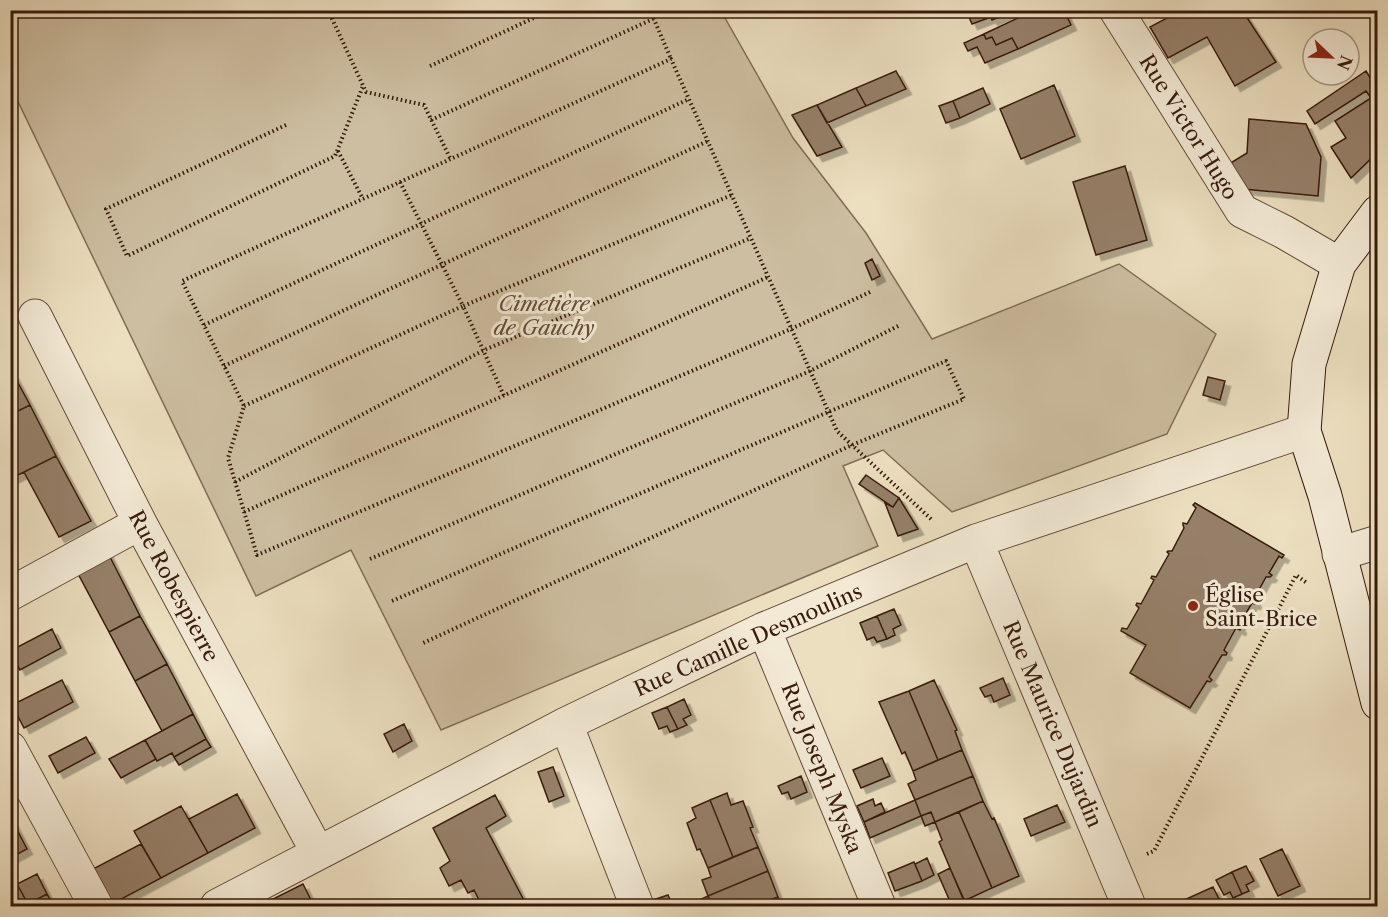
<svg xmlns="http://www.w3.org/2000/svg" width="1388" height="917" font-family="'Libre Caslon Text',serif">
	<defs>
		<filter id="shadow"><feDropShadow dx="5.5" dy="5.5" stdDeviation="0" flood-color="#0004"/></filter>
	</defs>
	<rect width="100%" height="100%" fill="#ecdfc0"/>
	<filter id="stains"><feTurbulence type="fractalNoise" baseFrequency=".00333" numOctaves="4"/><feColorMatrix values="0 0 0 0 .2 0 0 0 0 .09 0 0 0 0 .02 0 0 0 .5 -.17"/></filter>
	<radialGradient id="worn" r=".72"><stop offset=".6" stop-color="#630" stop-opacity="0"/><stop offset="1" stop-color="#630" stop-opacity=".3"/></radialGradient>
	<path fill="#cdbea1" stroke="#826c56" stroke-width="1.5" d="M11,11H721L793,138L866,233L932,339L1119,264L1216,334L1167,434L952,512L883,450L843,466L878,546L441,730L351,550L256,596L11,87Z"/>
	<path fill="#96806a" stroke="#381a0c" stroke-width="1.5" filter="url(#shadow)" d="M966,10H1016L992,20L991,17L972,24Z
		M1035,10H1064L1071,25L1018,49L1012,38L996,45L992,37L986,39L984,34Z
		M1182,10H1242L1276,62L1235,86L1207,37L1168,58L1150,27Z
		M984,34L986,39L992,37L996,45L1012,38L1018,49L985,63L977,47L968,51L964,43Z
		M896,71L906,89L866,106L856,88Z
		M1366,71L1378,91V152L1351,178L1331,147L1346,138L1335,121L1371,98L1366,91L1315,124L1307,111Z
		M1054,85L1075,136L1021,159L1000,109Z
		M856,88L866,106L827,123L817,105Z
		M983,88L990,104L960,118L953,101Z
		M953,101L960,118L946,123L939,106Z
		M817,105L842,147L817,156L792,115Z
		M1249,119L1306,124L1321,157L1318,196L1243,189L1229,164L1247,153Z
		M1125,166L1147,240L1096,255L1073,182Z
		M872,259L880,276L872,280L865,263Z
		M10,368L30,405L10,415Z
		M1208,377L1225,381L1220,400L1203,395Z
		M30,405L56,456L10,479V415Z
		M56,456L91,521L59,537L24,472Z
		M866,475L899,498L893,507L859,484Z
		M899,498L918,529L898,536L885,503L893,507Z
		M1195,503L1284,555L1282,558L1279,556L1269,573L1272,575L1270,577H1266L1254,599L1256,602L1255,604L1252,603L1239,625L1241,628L1240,630L1236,628L1224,650L1227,653L1226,655H1222L1209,677L1212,680L1210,682L1207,681L1190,708L1130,673L1146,645L1121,631L1122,628L1127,629L1139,608L1136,605L1137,603L1141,604L1154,580L1151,578L1152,576L1156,577L1169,554L1167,552L1168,551H1172L1184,528L1183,525V523L1187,524L1196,508L1193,505Z
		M107,551L140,616L109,632L75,568Z
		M894,609L901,625L893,629L895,635L887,639L877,616Z
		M140,616L167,664L135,681L109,632Z
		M877,616L887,639L877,642L874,637L867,640L860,623Z
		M52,629L61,648L20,670L10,651Z
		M167,664L193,714L162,731L135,681Z
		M1003,678L1010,695L994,702L991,695L985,697L980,688Z
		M62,680L73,702L24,728L12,705Z
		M934,680L957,730L955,731L962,750L938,760L909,691Z
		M909,691L938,760L913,771L905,752L902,754L879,702Z
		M684,699L691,715L683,719L687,725L678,729L667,707Z
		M667,707L678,729L670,732L667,726L659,729L652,713Z
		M193,714L206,739L174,757L172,753L157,761L145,740Z
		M404,724L412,741L393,752L384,734Z
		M86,737L95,753L58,773L49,756Z
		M206,739L211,747L179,765L174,757Z
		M145,740L156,759L121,778L109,759Z
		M962,750L973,776L915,800L908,784L916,780L913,771Z
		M882,758L890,776L861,788L853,770Z
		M553,767L564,796L549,802L538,772Z
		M801,776L807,792L791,799L788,792L782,794L778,786Z
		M973,776L983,801L935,822L931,812L921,816L915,800Z
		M727,793L731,805L743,801L753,827L750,828L758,847L733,857L710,800Z
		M237,794L255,828L208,853L189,819Z
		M495,795L506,816L486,828L527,906H482L474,890L468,893L461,880L449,886L440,868L450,861L433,828Z
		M873,799L875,806L881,803L885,812L864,822L857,806Z
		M710,800L733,857L708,868L700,849L697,850L687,823L696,818L692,808Z
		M915,800L921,816L870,838L864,822Z
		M983,801L992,819L994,818L1019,876L992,888L959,812Z
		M1057,805L1065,822L1031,836L1024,819Z
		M181,806L208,853L161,878L134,831Z
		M931,812L935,822L925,826L921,816Z
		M959,812L992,888L964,901L939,842L942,840L935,822Z
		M11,818L27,849L12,857L10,853Z
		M141,844L161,878L112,904L93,869Z
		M758,847L768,871L708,896L702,880L711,877L708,868Z
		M1282,849L1300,886L1278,896L1260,859Z
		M927,858L934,875L922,881L915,864Z
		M914,862L922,881L895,891L888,873Z
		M1246,866L1254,881L1246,885L1249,891L1242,894L1232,872Z
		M950,868L966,904L960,906H952L938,874Z
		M768,871L778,897L754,906H713L708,896Z
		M1232,872L1242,894L1233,898L1230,892L1224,895L1216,880Z
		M37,874L47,894L28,904L17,884Z
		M17,884L28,904L47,894L54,906H10V887Z
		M303,884L313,904L308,906H276L273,899Z
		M1213,887L1222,905L1220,906H1174L1173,905Z
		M668,895L671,902L677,900L679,906H652L650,901Z
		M708,896L713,906H684L693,903Z
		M778,897L782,906H754Z"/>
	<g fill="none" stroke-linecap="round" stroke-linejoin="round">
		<defs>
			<path id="minor" d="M35,316L140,523L318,853
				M976,541L1129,906
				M1339,554L1378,542
				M10,594L140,523
				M764,629L879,906
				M566,724L637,906
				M10,748L96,906
				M217,906L566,724L764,629L976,541L1304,431"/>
			<path id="tertiary" d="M1116,10L1242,211L1284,232L1339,264"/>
			<path id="secondary" d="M1378,212L1339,264L1309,364L1304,431L1325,496L1378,703"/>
		</defs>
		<use href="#minor" stroke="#654b39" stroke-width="35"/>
		<use href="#tertiary" stroke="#654b39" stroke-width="35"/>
		<use href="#secondary" stroke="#381a0c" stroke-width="35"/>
		<path stroke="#381a0c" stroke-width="4" stroke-dasharray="1.5 3" stroke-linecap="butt" d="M328,10L366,92L424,105L451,160
			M650,10L671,59
			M430,66L551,10
			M431,120L653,19
			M286,125L106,209L127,256L335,156L363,86
			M338,151L363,199
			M400,182L463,306L732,195
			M870,292L791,329L257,555L228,458L244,406L182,281L671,59L837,431L932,520
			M204,325L689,99
			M224,366L708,141
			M244,406L463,306L504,396
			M235,482L484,350L751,238
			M244,512L768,277
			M370,559L810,371L900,325
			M392,601L946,361L964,399L852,445L421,644
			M1147,854L1154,851L1296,575L1307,583"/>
		<use href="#minor" stroke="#f3ead6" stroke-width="33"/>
		<use href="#tertiary" stroke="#f3ead6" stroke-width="33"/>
		<use href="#secondary" stroke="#f3ead6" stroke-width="33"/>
	</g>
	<circle fill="#8f2418" stroke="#f3ead6" stroke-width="2" cx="1193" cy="606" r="6"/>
	<g text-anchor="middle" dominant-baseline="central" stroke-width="6" stroke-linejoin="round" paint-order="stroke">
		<g font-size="21" fill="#381a0c" stroke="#f3ead6">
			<text transform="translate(1189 127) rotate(58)">Rue Victor Hugo</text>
			<text transform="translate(174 586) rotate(62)">Rue Robespierre</text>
			<text transform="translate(748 640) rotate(-24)">Rue Camille Desmoulins</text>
			<text transform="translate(1053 724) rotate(67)">Rue Maurice Dujardin</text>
			<text transform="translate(822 768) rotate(68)">Rue Joseph Myska</text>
		</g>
		<g font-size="21" font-style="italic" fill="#654b39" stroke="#f3ead6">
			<text x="544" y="303">Cimetière<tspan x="544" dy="24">de Gauchy</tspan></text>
		</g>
		<g font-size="21" fill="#381a0c" stroke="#f3ead6" text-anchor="start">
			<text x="1205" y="594">Église<tspan x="1205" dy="24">Saint-Brice</tspan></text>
		</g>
	</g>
	<rect width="1388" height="917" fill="none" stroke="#ecdfc0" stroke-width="36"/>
	<rect x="12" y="12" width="1364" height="893" fill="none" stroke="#381a0c" stroke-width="3"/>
	<rect x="18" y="18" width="1352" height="881" fill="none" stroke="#381a0c" stroke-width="1.5"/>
	<g transform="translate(1331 57) rotate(113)"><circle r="28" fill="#f3ead6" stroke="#a89785" stroke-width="1.5"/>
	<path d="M0-4.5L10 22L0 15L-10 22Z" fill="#8f2418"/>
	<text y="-9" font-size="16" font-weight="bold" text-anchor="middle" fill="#381a0c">N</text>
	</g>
	<rect width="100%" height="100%" filter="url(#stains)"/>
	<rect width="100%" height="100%" fill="url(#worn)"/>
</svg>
